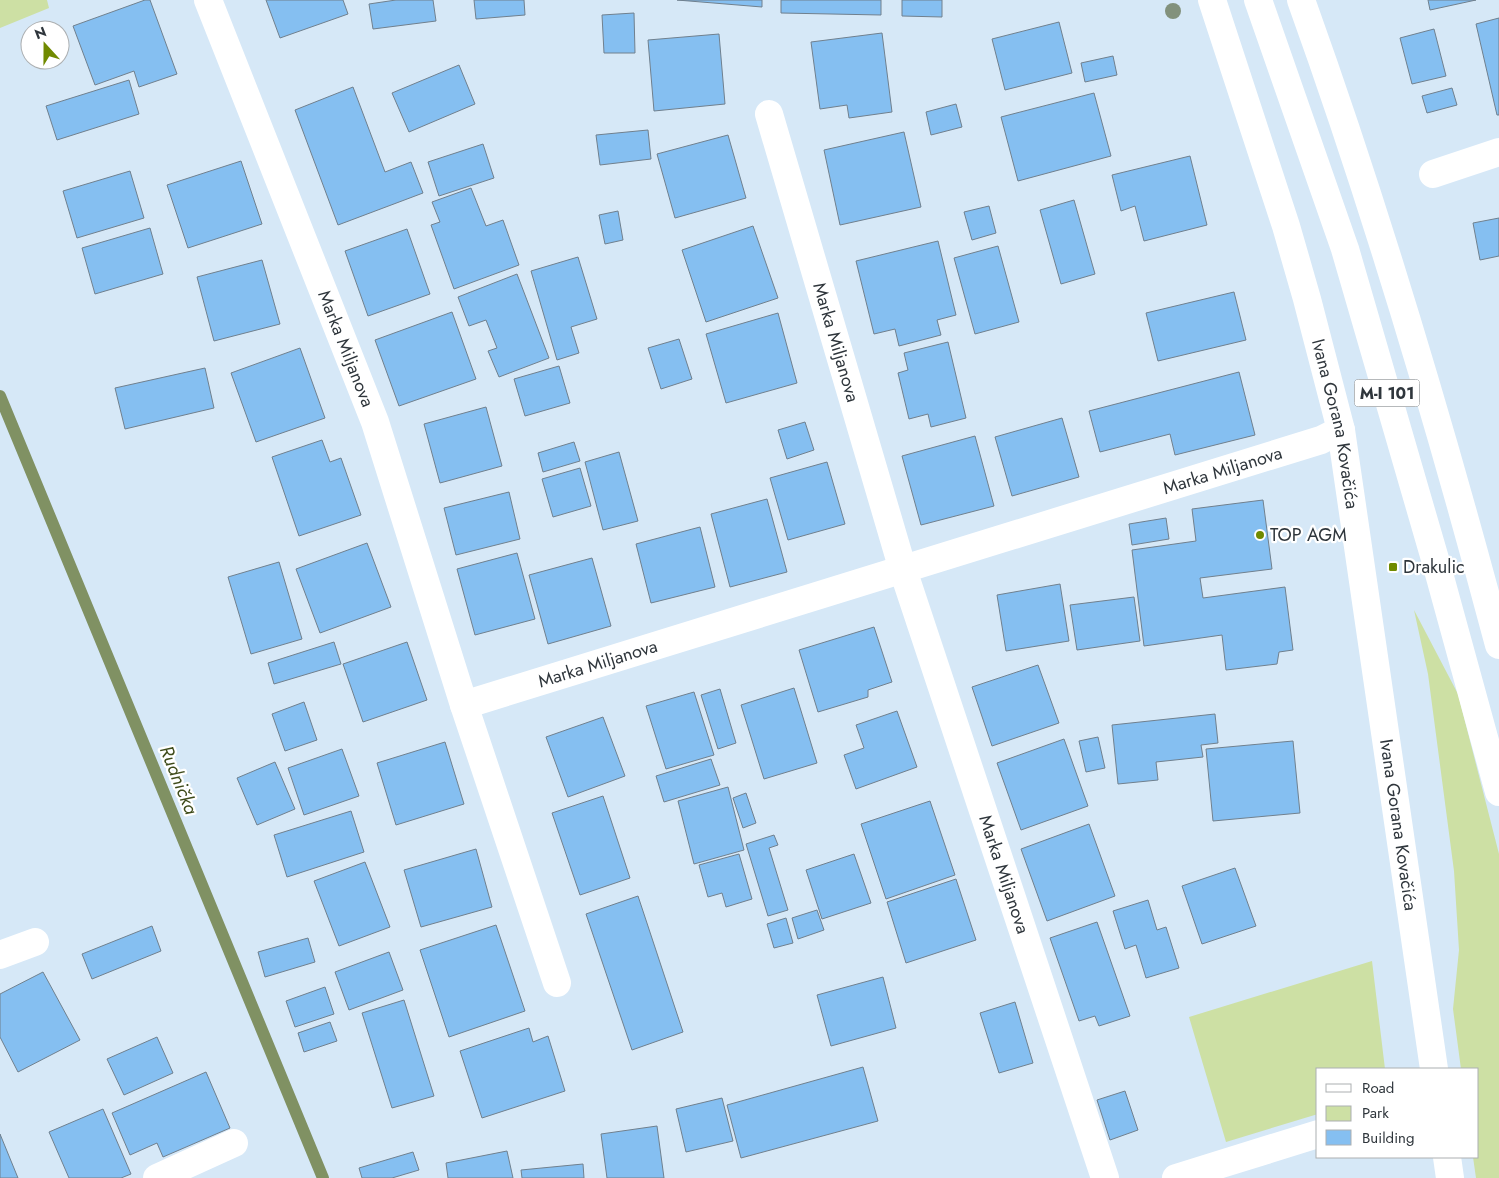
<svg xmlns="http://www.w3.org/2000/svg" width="1499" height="1178" font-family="Jost,sans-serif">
	<rect width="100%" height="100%" fill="#d6e8f7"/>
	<path fill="#cde0a4" d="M0,0H47L49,8L0,28Z
		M1414,610L1458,694L1499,854V1178H1476L1473,1157H1478V1069H1461L1453,1009L1459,950L1454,871L1428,674Z
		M1372,961L1385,1069H1318V1114L1226,1142L1189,1017Z"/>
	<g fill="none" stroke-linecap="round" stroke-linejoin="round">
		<path stroke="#809163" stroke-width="12" d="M0,396L323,1178"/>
	</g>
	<path fill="#85bff1" stroke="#70808e" d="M145,0H150L177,74L139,87L134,71L95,85L73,26Z
		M266,0H343L348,14L280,38Z
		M396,0H433L436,21L373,29L369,4Z
		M474,0H524L525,15L476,19Z
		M677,0H762V7Z
		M781,0H881V15L781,13Z
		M902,0H942V17L902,16Z
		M1428,0H1476L1430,10Z
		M634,13L635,53H604L602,15Z
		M1499,18V115H1497L1476,24Z
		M1059,22L1072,73L1005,90L992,39Z
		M1434,29L1446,76L1412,84L1400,38Z
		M882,33L892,112L849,118L847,105L820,109L811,42Z
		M719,34L725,104L654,111L648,40Z
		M1113,56L1117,75L1085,82L1081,63Z
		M459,65L475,104L409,132L392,93Z
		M129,80L139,114L57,140L46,106Z
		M353,87L385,172L411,162L423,193L338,225L295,110Z
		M1452,88L1457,105L1427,113L1422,96Z
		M1094,93L1111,156L1018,181L1001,117Z
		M956,104L962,127L931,135L926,112Z
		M648,130L651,159L600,165L596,135Z
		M904,132L921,207L840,225L824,150Z
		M728,135L746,198L675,218L657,154Z
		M483,144L494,178L439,196L428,162Z
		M1190,156L1207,225L1144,241L1135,206L1121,211L1112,175Z
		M241,161L262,224L188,248L167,185Z
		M130,171L144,218L77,238L63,191Z
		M471,188L486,226L503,220L519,265L454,289L431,225L440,222L432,202Z
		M1074,200L1095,274L1061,284L1040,210Z
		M989,206L996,233L972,240L964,212Z
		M618,211L623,240L605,244L599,215Z
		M1499,218V256L1480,260L1473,223Z
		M753,226L778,298L706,322L682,250Z
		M150,228L163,274L95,294L82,248Z
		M407,229L430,294L368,316L345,251Z
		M938,241L956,315L937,320L941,335L899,346L895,329L874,334L856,261Z
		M998,246L1019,322L975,334L954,258Z
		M578,257L597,319L571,327L579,353L557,360L531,271Z
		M262,260L280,324L214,341L197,277Z
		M517,274L549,358L499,377L488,351L497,348L486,320L469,326L458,297Z
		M1234,292L1246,340L1158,361L1146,313Z
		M452,312L476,379L399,406L375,340Z
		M778,313L797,383L726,403L706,334Z
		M679,339L692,379L661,389L648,348Z
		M948,342L966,418L931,427L928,414L909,419L898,373L908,370L904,353Z
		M300,348L325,418L256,442L231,373Z
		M559,366L570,403L525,416L514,379Z
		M205,368L214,408L125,429L115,388Z
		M1239,372L1255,435L1175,455L1170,434L1100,452L1089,411Z
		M486,407L502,466L440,483L424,424Z
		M1062,418L1079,477L1012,496L995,437Z
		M805,422L814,450L787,459L778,430Z
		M975,436L994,506L921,525L902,456Z
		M322,440L330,462L341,458L361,515L299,536L272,457Z
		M574,442L580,461L543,472L538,453Z
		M619,452L638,521L603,530L585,462Z
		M827,462L845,524L788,540L770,478Z
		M580,468L591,506L553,517L542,479Z
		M509,492L520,539L456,555L444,508Z
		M767,499L787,572L730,587L711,514Z
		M1263,500L1272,569L1200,578L1203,598L1285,587L1293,650L1279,652L1277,664L1226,670L1222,635L1144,646L1132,550L1196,541L1192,509Z
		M1166,518L1169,539L1132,545L1129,524Z
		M700,527L715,587L651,603L636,544Z
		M367,543L391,607L320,633L296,569Z
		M517,553L535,619L475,635L457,569Z
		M592,558L611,626L548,644L529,575Z
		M279,562L302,639L251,654L228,577Z
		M1060,584L1069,641L1006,651L997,595Z
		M1134,597L1140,641L1077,650L1070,605Z
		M874,627L892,682L868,690V697L818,712L799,650Z
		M334,642L341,664L274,684L268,663Z
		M407,642L427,700L363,722L343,664Z
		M1038,665L1059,723L992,746L972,687Z
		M794,688L817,763L764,779L741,705Z
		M720,689L736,743L718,749L701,695Z
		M694,692L714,755L666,769L646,706Z
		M304,702L317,740L285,751L272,714Z
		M897,711L917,767L856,789L844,755L864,748L856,725Z
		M1215,714L1218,743L1201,745L1203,757L1156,762L1158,780L1118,784L1112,725Z
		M603,717L625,776L568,797L546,737Z
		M1098,737L1105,768L1086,772L1079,741Z
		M1064,739L1088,806L1021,830L997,763Z
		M1293,741L1300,813L1213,821L1206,749Z
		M445,742L464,804L396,825L377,763Z
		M342,749L359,796L304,815L288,768Z
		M711,759L720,785L664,802L656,776Z
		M275,762L295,809L257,825L237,778Z
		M728,787L744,850L694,864L678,801Z
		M746,793L756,823L743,828L733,798Z
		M603,796L630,878L580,895L552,813Z
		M930,801L955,875L886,899L861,824Z
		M351,811L364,852L287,877L274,835Z
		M1089,824L1115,896L1047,921L1021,849Z
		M774,835L778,845L769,848L788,910L768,916L746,844Z
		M476,849L492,907L421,927L404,870Z
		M739,854L752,899L726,907L722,893L708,897L699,865Z
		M854,854L871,903L822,919L806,870Z
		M365,862L390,927L339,946L314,881Z
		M1235,868L1256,926L1202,944L1182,886Z
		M956,879L976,940L906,963L887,902Z
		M638,896L683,1032L632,1050L586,914Z
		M1148,900L1157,930L1166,927L1179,968L1146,978L1136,945L1125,949L1113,911Z
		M817,910L824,930L798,939L792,918Z
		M786,918L793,943L774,948L767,924Z
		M1097,922L1130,1016L1099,1026L1095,1016L1079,1021L1050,938Z
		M496,925L525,1011L449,1037L420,950Z
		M152,926L161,951L92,979L82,954Z
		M308,938L315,962L265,977L258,952Z
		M389,952L403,990L349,1010L335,972Z
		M43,972L80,1040L18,1072L0,1037V994Z
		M883,977L896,1028L831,1046L817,995Z
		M325,987L334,1014L295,1027L286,1001Z
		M404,1000L434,1096L392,1108L362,1013Z
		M1015,1002L1033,1063L999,1073L980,1013Z
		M330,1022L337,1041L304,1052L298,1033Z
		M529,1028L533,1042L548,1036L565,1091L482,1118L460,1051Z
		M157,1037L173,1073L124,1095L107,1059Z
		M863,1067L878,1121L741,1158L727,1105Z
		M206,1072L230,1128L163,1157L157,1143L130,1155L112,1113Z
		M1125,1091L1138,1130L1110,1140L1097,1100Z
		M722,1098L733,1141L686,1152L676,1109Z
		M103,1109L131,1174L121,1178H69L49,1132Z
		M657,1126L664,1178H607L601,1134Z
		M0,1134L18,1178H0Z
		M507,1151L513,1178H448L446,1163Z
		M413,1152L419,1170L392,1178H362L359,1168Z
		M583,1164L584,1178H522L521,1170Z"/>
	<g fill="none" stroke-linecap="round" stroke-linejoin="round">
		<g stroke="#fff" stroke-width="28">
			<path id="s1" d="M208,0L375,422L464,705L557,983"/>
			<path id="s2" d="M1212,0L1286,226L1307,299L1341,430L1434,1069"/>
			<path id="s3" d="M769,114L903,570L1105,1178"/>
			<path d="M1433,174L1499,152"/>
			<path id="s4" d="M464,705L1321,440L1341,430"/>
			<path d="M0,955L35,942"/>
			<path d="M1447,1157L1450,1178"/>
			<path d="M157,1178L234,1143"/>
			<path d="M1176,1178L1318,1134"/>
		</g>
		<path stroke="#fff" stroke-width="28" d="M1258,0L1345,249L1435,559L1499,792
			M1301,0C1377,211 1441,427 1499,645"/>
	</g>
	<circle fill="#82917c" cx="1173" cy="11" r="8"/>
	<g fill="#708a00" stroke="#fff" stroke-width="2">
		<circle cx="1260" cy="535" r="5"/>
		<rect x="1388" y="562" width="10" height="10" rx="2.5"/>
	</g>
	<g text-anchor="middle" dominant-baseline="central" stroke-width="4.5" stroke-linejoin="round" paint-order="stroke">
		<rect fill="#fff" stroke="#6d7276" stroke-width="1" x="1354.5" y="379.5" width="65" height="27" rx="4"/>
		<g font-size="16" font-weight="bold" fill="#2f363c">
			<text x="1387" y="393">M-I 101</text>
		</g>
		<g font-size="18" fill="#2f363c" stroke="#fff">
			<text stroke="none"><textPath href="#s3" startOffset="238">Marka Miljanova</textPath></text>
			<text stroke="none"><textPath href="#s1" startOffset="375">Marka Miljanova</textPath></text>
			<text stroke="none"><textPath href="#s2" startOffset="442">Ivana Gorana Kovačića</textPath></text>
			<text stroke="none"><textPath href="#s4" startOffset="794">Marka Miljanova</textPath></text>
			<text stroke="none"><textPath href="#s4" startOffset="140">Marka Miljanova</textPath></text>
			<text stroke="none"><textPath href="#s2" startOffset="848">Ivana Gorana Kovačića</textPath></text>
			<text stroke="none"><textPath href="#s3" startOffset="796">Marka Miljanova</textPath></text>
		</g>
		<g font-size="18" fill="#2f363c" stroke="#fff" text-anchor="start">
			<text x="1270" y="535">TOP AGM</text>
			<text x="1403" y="567">Drakulic</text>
		</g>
		<g font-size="19" font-style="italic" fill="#3e4b1a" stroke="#fff">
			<text transform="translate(179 780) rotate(68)">Rudnička</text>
		</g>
	</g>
	<rect x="1316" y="1068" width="162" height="90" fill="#ffffff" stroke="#acafb1"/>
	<rect x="1326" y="1084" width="25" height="8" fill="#ffffff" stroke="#acafb1"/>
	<text x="1362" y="1093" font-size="15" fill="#2f363c">Road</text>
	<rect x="1326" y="1106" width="25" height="15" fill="#cde0a4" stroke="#acafb1"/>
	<text x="1362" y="1118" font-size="15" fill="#2f363c">Park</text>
	<rect x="1326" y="1130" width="25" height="15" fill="#85bff1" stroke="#acafb1"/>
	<text x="1362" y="1143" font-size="15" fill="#2f363c">Building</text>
	<g transform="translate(45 45) rotate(339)"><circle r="24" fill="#ffffff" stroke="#acafb1"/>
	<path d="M0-4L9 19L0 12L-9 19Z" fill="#708a00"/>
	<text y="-8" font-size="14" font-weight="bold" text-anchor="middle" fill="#2f363c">N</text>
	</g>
</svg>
